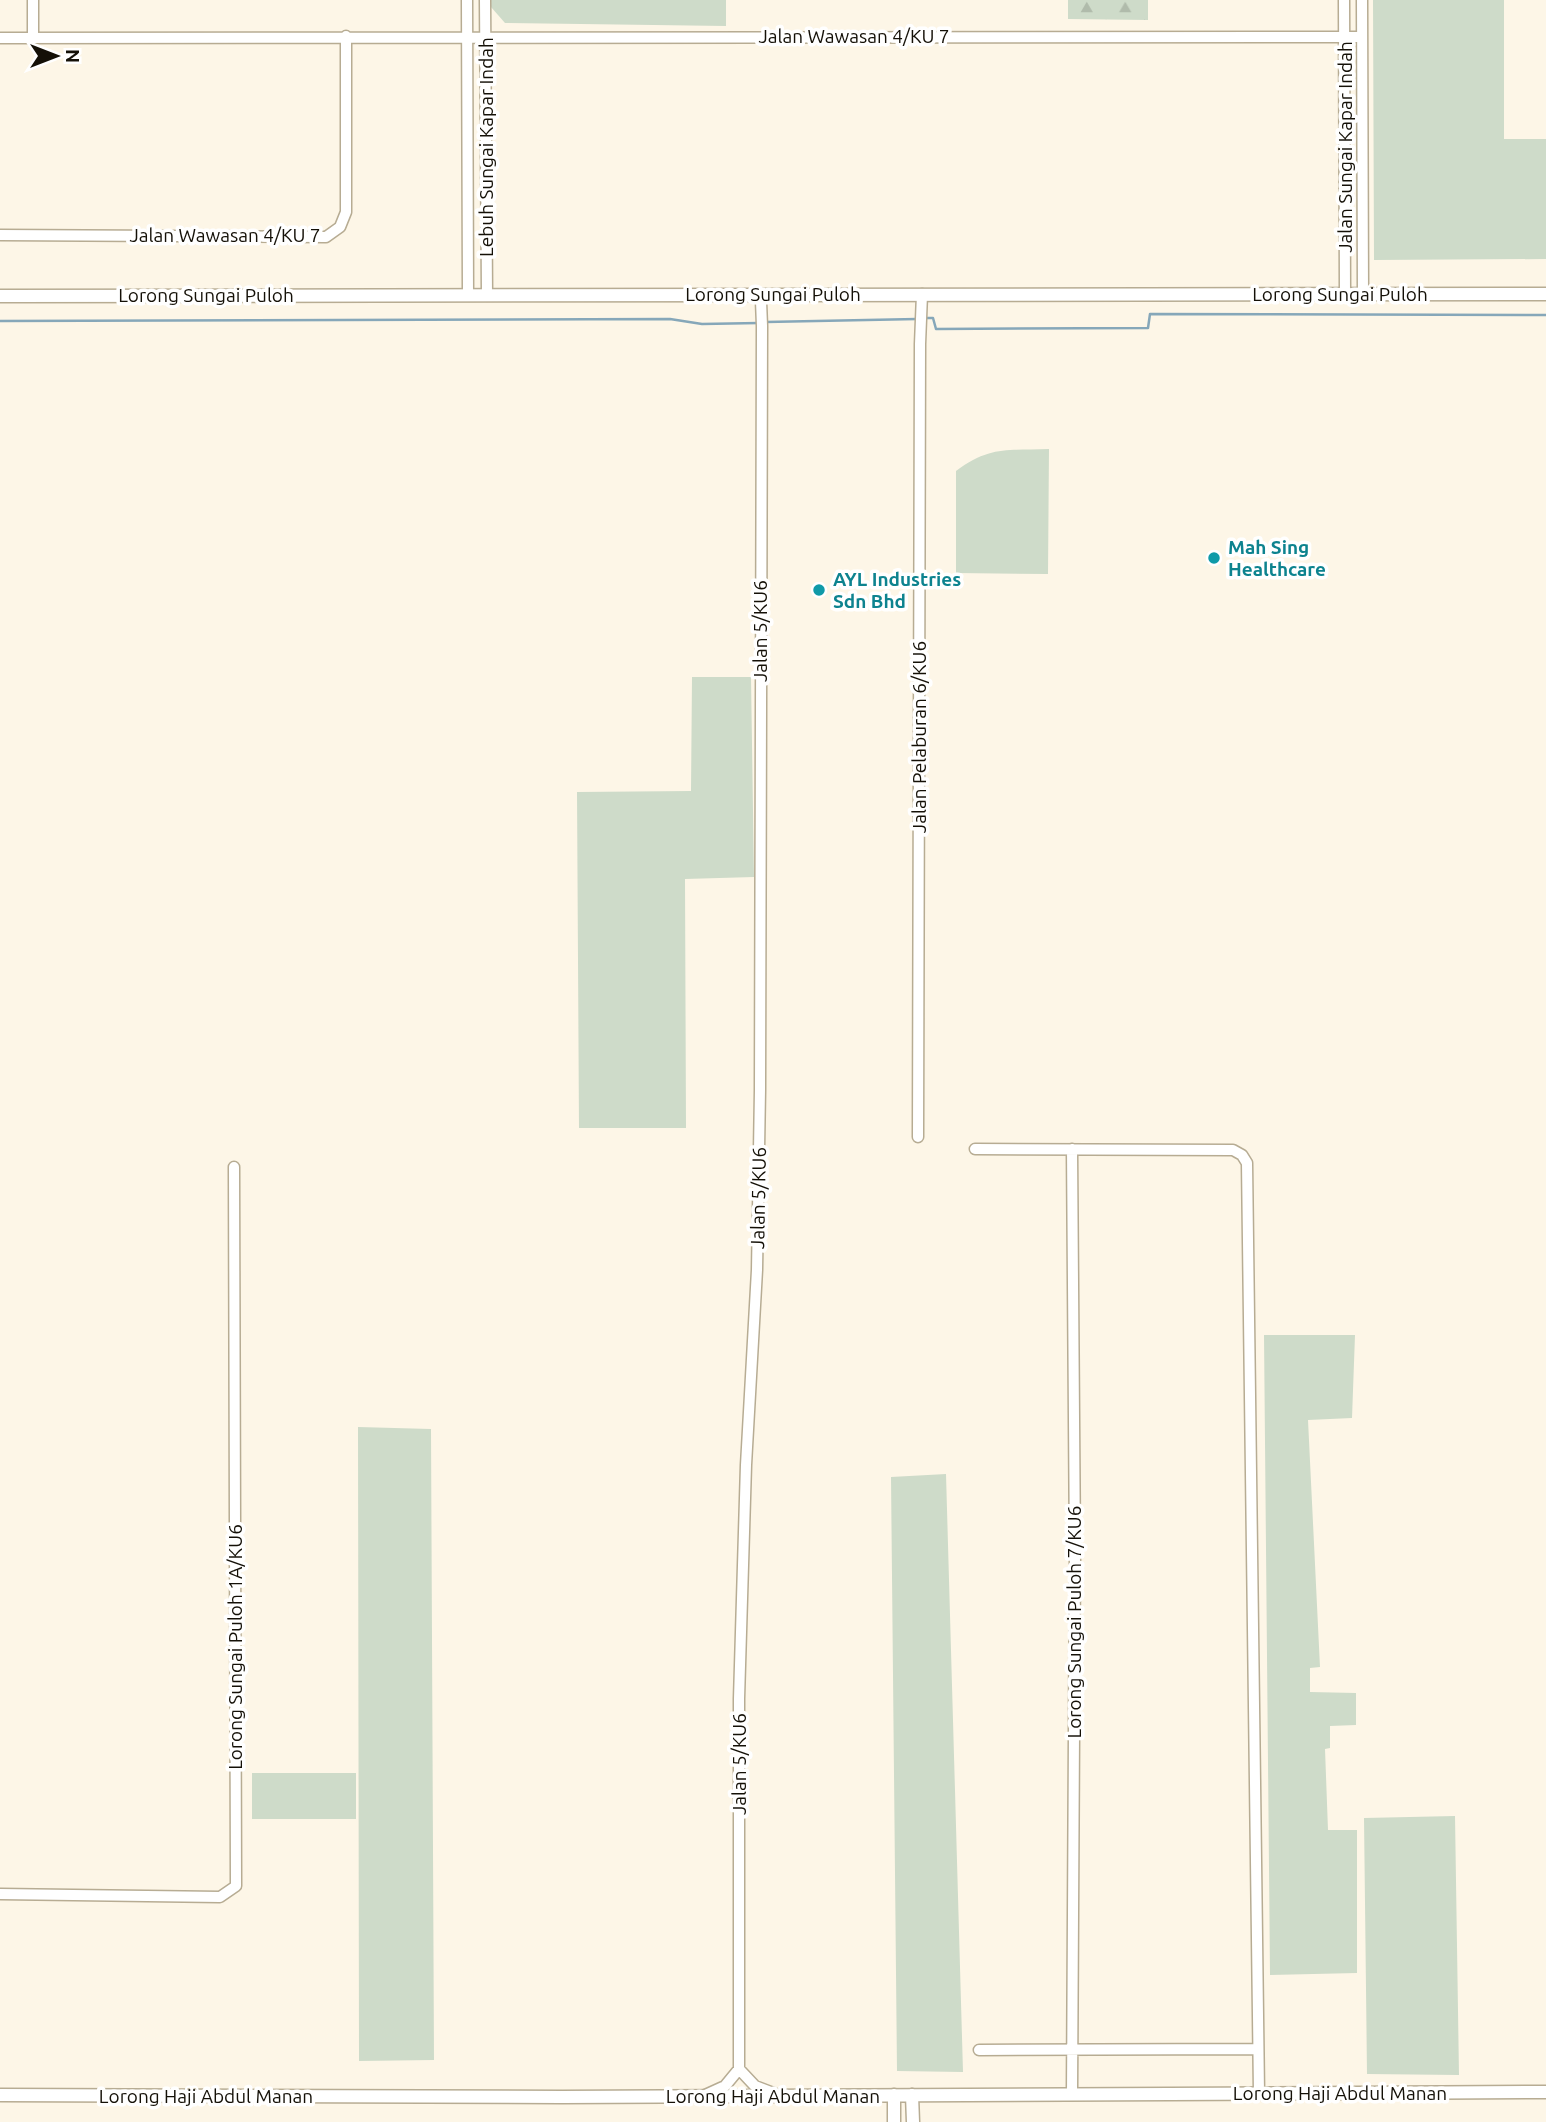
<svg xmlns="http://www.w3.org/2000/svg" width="1546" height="2122" font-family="Ubuntu,sans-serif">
	<defs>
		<pattern id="forest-firs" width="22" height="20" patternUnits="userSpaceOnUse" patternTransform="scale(1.75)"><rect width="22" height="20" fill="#cedbc9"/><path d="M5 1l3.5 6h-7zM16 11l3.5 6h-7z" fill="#b0bbab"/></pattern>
	</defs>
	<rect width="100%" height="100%" fill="#fdf6e7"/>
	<path fill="#cedbc9" d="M491,0H726V26L505,23L491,7Z
		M1373,0H1504V139H1546V259L1374,260Z
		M1049,449L1048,574L956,573V471C991,445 1007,451 1049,449Z
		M692,677H751L754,877L685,879L686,1128H579L577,792L691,791Z
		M1264,1335H1355L1352,1418L1308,1420L1320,1667L1310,1668V1692L1356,1693V1725L1330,1726V1748L1325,1749L1328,1830H1357V1973L1270,1975Z
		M358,1427L431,1429L434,2060L359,2061Z
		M946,1474L963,2072L897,2071L891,1477Z
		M252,1773H356V1819H252Z
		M1455,1816L1459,2075L1367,2074L1364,1818Z"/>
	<path fill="url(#forest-firs)" d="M1068,0H1148V20L1068,19Z"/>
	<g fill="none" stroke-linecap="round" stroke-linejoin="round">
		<path stroke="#86a7b9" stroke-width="2.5" d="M923,318H933L936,329L1148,328L1150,314L1546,315
			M0,321L670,319L702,324L759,323
			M766,322L917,319"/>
		<defs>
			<path id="minor" d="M33,0V37
				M467,0L468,295
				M485,0L487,295
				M1344,0L1345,294
				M1362,0L1363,294
				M0,38L1362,37
				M0,235L326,237L340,227L346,212V36
				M918,1137L920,344L922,294
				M975,1149L1233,1150L1242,1155L1247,1163L1259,2093
				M1072,1149L1075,1553L1072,2094
				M0,1894L220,1897L236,1886L234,1167
				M979,2050L1258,2049
				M739,2069V1699L746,1465L757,1270L760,1090L762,326L761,301L759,294
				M739,2069L755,2086L776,2094
				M703,2096L725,2086L739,2069"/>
			<path id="tertiary" d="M0,296L1546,294
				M0,2095L562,2097L1546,2092
				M912,2095L913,2122
				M894,2122V2095"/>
		</defs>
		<use href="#minor" stroke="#b7ac93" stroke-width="13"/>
		<use href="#tertiary" stroke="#b7ac93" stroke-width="15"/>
		<use href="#minor" stroke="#fff" stroke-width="10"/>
		<use href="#tertiary" stroke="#fff" stroke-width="12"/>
	</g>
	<g fill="#0f9aa8" stroke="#fff" stroke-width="2.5">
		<circle cx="1214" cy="558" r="7"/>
		<circle cx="819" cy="590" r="7"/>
	</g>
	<g text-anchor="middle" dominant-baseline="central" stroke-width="7" stroke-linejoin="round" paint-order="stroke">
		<g font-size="19" fill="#141007" stroke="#fff">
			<text x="854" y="36">Jalan Wawasan 4/KU 7</text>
			<text transform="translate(486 147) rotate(-90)">Lebuh Sungai Kapar Indah</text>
			<text transform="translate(1345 147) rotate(-90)">Jalan Sungai Kapar Indah</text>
			<text x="225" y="235">Jalan Wawasan 4/KU 7</text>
			<text x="773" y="294">Lorong Sungai Puloh</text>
			<text x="1340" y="294">Lorong Sungai Puloh</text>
			<text x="206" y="295">Lorong Sungai Puloh</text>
			<text transform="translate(760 631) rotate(-90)">Jalan 5/KU6</text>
			<text transform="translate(919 737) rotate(-90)">Jalan Pelaburan 6/KU6</text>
			<text transform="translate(758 1198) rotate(-89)">Jalan 5/KU6</text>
			<text transform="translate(1074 1622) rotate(-90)">Lorong Sungai Puloh 7/KU6</text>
			<text transform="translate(235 1647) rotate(-90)">Lorong Sungai Puloh 1A/KU6</text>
			<text transform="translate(739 1764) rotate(-90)">Jalan 5/KU6</text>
			<text x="1340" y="2093">Lorong Haji Abdul Manan</text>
			<text x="206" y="2096">Lorong Haji Abdul Manan</text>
			<text x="773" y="2096">Lorong Haji Abdul Manan</text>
		</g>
		<g font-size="19" font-weight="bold" fill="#0d838f" stroke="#fff" text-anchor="start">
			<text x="1228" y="547">Mah Sing<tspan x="1228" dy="22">Healthcare</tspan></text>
			<text x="833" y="579">AYL Industries<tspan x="833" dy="22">Sdn Bhd</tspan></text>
		</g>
	</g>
	<g transform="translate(56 56) rotate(90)" stroke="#ffffff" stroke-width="5" paint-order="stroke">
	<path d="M0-5L12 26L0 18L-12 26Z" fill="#141007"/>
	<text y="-10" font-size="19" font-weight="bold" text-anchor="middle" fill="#141007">N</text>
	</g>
</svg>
